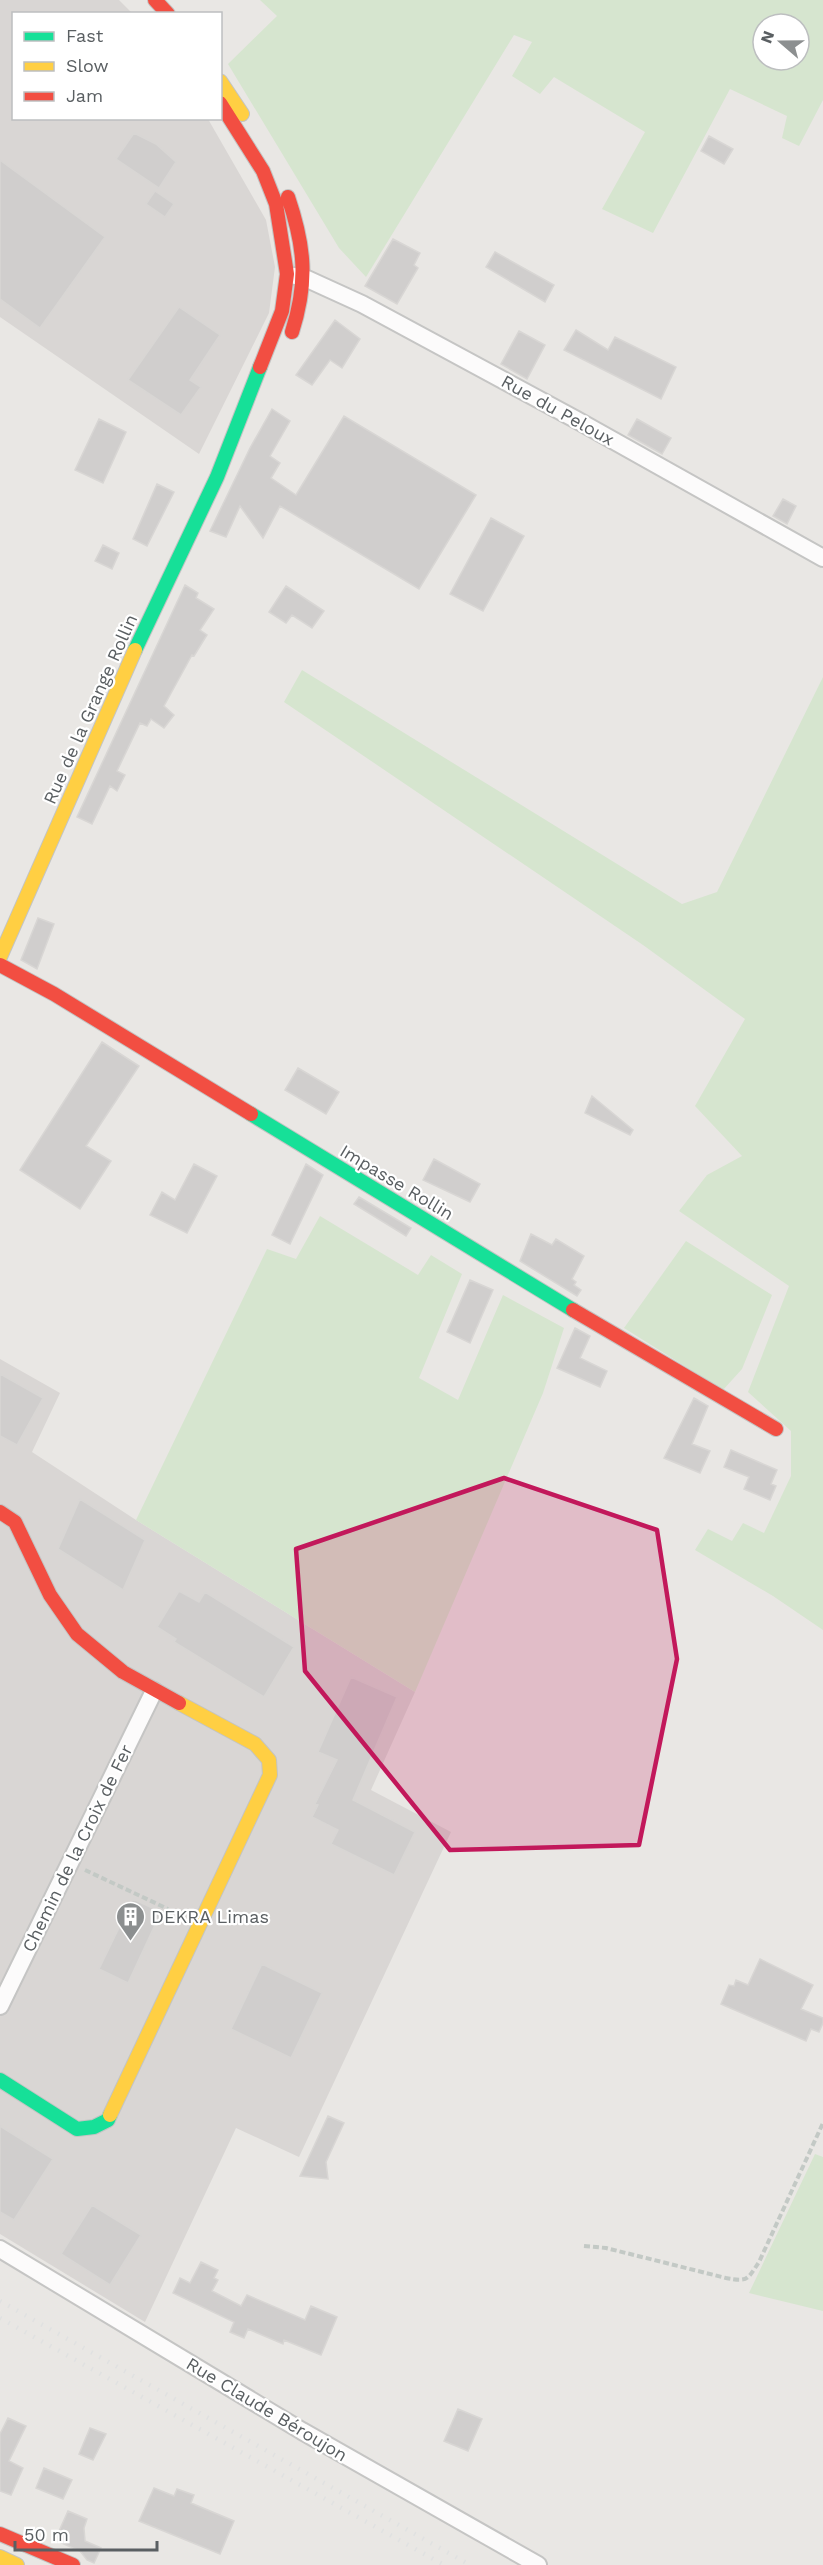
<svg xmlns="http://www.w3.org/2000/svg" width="823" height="2565" font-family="'Work Sans',sans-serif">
	<rect width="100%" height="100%" fill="#e9e7e4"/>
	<path fill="#d9d6d4" d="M0,0H119L132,13L14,14V118L208,119L266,220L275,267L269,313L199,454L0,317Z
		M0,1359L60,1393L32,1452L136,1520L415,1692L371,1790L451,1832L299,2157L236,2128L145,2322L0,2234Z"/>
	<path fill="#d6e5cf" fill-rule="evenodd" d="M260,0H823V100L799,146L782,138L787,116L730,89L653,233L602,209L645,132L554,77L540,94L512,76L532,42L514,35L366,277L339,248L228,64L277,16ZM763,24H799V60H763Z
		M302,670L682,904L717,892L823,677V1630L773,1596L695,1550L708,1529L732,1541L743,1523L764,1533L791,1476V1431L748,1392L789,1286L679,1211L707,1175L742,1156L695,1106L745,1019L643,945L284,702Z
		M320,1216L418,1275L431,1255L462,1274L419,1378L458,1400L503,1295L564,1328L543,1393L415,1692L136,1520L267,1249L296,1259Z
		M686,1241L772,1295L742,1369L723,1390L624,1328Z
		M815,2154L823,2157V2311L749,2293Z"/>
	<path fill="#d0cecd" stroke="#d8d6d4" stroke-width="1.5" d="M134,133L156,144L176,162L159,188L116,159Z
		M709,136L733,149L724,164L701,151Z
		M0,160L105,237L40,328L0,299Z
		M155,191L174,204L165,217L146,204Z
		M393,239L420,253L414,265L418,268L397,304L365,286Z
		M495,252L554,285L545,302L486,267Z
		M179,307L220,335L190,380L201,387L181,415L128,380Z
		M335,320L360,339L342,368L330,360L312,385L296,375Z
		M576,330L608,350L615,337L676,367L661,399L564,350Z
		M519,331L545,345L527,379L501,364Z
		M272,409L290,421L270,456L280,463L271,478L296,495L344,416L476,495L419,589L280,506L263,538L240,506L226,537L210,531L250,448Z
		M99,419L126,432L103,483L75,470Z
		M637,419L671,438L662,454L628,435Z
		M157,484L174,492L147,546L133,539Z
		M783,499L796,506L787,524L773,516Z
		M491,518L524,536L483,611L450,594Z
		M103,545L119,553L112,569L95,561Z
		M185,585L198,593L196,598L214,609L200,630L207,635L194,656L192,655L164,706L174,715L164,728L151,719L147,726L140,723L117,771L125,775L117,791L110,786L92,824L77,817Z
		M286,586L324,611L312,628L292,615L286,623L269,612Z
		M38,918L54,924L37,969L21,960Z
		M102,1042L139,1066L86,1146L111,1161L80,1209L20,1170Z
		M298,1068L339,1092L326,1114L285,1090Z
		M592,1096L633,1130L630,1135L585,1113Z
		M434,1159L480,1184L470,1202L423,1180Z
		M194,1164L217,1176L187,1233L150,1215L162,1192L175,1200Z
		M306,1164L323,1175L290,1244L272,1235Z
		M359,1197L411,1228L406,1236L354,1204Z
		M531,1234L552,1245L556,1239L584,1256L572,1279L576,1282L574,1285L581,1290L577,1296L520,1261Z
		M470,1280L493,1290L470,1343L447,1332Z
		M575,1328L590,1336L580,1358L607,1371L600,1387L557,1368Z
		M0,1374L43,1398L17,1445L0,1436Z
		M694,1398L708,1406L692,1444L710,1451L700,1473L664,1458Z
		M731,1450L777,1470L771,1484L776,1486L770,1500L744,1489L749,1477L724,1467Z
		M80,1499L145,1540L123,1590L58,1549Z
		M179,1591L199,1602L205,1592L294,1647L264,1697L174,1642L176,1639L157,1627Z
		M351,1677L397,1697L353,1800L415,1832L394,1875L331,1844L338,1830L312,1817L318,1805L315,1804L337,1760L318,1752Z
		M133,1899L161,1912L128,1983L99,1969Z
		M760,1959L813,1985L801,2009L823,2018V2023L819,2032L811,2029L806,2041L721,2004L729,1985L734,1986L736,1980L748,1985Z
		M262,1964L322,1993L291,2058L231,2029Z
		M328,2116L344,2123L326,2162L328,2179L300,2176Z
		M0,2126L53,2159L14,2220L0,2212Z
		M92,2205L141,2235L110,2285L61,2254Z
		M201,2262L218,2270L214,2278L218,2280L212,2291L241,2306L247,2295L305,2320L311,2306L337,2317L321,2355L284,2340L283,2344L248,2329L244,2338L230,2332L234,2322L173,2293L180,2278L190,2283Z
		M458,2409L482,2419L468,2451L444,2441Z
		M8,2418L26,2426L9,2461L23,2468L11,2495L0,2491V2434Z
		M90,2428L106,2434L93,2460L79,2454Z
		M44,2468L72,2480L63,2499L36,2488Z
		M154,2488L174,2496L177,2489L194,2495L191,2503L234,2521L220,2554L139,2521Z
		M68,2511L87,2519L84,2528L85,2541L101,2548L94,2563L87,2560L80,2551L55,2540Z"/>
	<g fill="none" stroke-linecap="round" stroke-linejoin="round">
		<defs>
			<path id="street" d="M295,276L305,278L362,304L575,419L823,558
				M0,2006L154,1691
				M0,2249L302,2431L538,2565"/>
			<path id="fast" d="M135,650L217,477L260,367
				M251,1114L573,1310
				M0,2080L77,2129L94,2127L108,2120L110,2115"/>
			<path id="slow" d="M220,81L242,114
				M0,957L135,650
				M110,2115L270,1775L269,1760L255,1744L179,1703
				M0,2557L17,2565"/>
			<path id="jam" d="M155,0L168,14
				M220,103L263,171L276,204L287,274L282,311L260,367
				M288,197C305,247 308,282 292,332
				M0,965L54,994L251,1114
				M573,1310L776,1429
				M0,1512L15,1522L50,1595L77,1634L123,1672L179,1703
				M0,2534L73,2565"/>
		</defs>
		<use href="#street" stroke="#c5c5c4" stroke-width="20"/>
		<use href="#fast" stroke="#c3c4c3" stroke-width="16"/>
		<use href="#slow" stroke="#c3c4c3" stroke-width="16"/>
		<use href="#jam" stroke="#c3c4c3" stroke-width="16"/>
		<path stroke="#c3c9c5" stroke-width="4" stroke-dasharray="6 3" stroke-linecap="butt" d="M85,1870L168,1909
			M584,2246L606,2248L726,2278C748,2282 747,2280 759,2262L823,2123"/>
		<use href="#street" stroke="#fcfbfb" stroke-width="16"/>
		<use href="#fast" stroke="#16e098" stroke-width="14"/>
		<use href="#slow" stroke="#ffcf43" stroke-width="14"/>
		<use href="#jam" stroke="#f24e42" stroke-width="14"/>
		<path stroke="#e0e1e1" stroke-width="4.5" stroke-dasharray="1.5 8" stroke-linecap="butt" d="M0,2301L470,2565
			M0,2318L444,2565"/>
	</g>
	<path fill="#c2185b" fill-opacity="0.2" stroke="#c2185b" stroke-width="4.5" stroke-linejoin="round" d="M504,1478L657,1530L677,1659L639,1845L450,1850L305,1671L296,1549Z"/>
	<defs>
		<symbol id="building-pin" viewBox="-11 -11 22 30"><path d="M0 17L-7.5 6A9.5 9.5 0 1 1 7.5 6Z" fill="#8c8f90" stroke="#fff"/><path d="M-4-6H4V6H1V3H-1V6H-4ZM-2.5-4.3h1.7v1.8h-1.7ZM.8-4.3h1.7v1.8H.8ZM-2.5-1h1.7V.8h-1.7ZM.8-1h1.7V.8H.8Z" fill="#fff"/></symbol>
	</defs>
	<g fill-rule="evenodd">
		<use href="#building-pin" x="114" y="1900" width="33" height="45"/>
	</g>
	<g text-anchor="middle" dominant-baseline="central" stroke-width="4.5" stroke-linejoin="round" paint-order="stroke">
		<g font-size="18" fill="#5a5f62" stroke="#fff">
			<text transform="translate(558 410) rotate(29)">Rue du Peloux</text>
			<text transform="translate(90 709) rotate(-66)">Rue de la Grange Rollin</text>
			<text transform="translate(397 1182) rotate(31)">Impasse Rollin</text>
			<text transform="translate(77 1848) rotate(-64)">Chemin de la Croix de Fer</text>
			<text transform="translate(267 2409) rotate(31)">Rue Claude Béroujon</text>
		</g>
		<g font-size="18" fill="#5a5f62" stroke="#fff" text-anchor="start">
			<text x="151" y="1916">DEKRA Limas</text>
		</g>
	</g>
	<rect x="12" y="12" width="210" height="108" fill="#ffffff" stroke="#bdbfc0" stroke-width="1.5"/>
	<rect x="24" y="32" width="30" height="9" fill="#16e098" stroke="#bdbfc0" stroke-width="1.5"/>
	<text x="66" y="42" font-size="18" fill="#5a5f62">Fast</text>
	<rect x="24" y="62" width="30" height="9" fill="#ffcf43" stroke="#bdbfc0" stroke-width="1.5"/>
	<text x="66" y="72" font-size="18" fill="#5a5f62">Slow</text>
	<rect x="24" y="92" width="30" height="9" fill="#f24e42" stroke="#bdbfc0" stroke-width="1.5"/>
	<text x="66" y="102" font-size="18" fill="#5a5f62">Jam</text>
	<g transform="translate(781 42) rotate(290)"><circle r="28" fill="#ffffff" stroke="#bdbfc0" stroke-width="1.5"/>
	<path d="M0-4.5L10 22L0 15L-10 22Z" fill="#8c8f90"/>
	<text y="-9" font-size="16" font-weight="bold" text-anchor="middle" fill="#5a5f62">N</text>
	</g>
	<path d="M15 2541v9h142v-9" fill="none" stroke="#5a5f62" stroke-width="3"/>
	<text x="24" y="2541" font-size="18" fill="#5a5f62" stroke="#ffffff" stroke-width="4.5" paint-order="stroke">50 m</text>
</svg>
